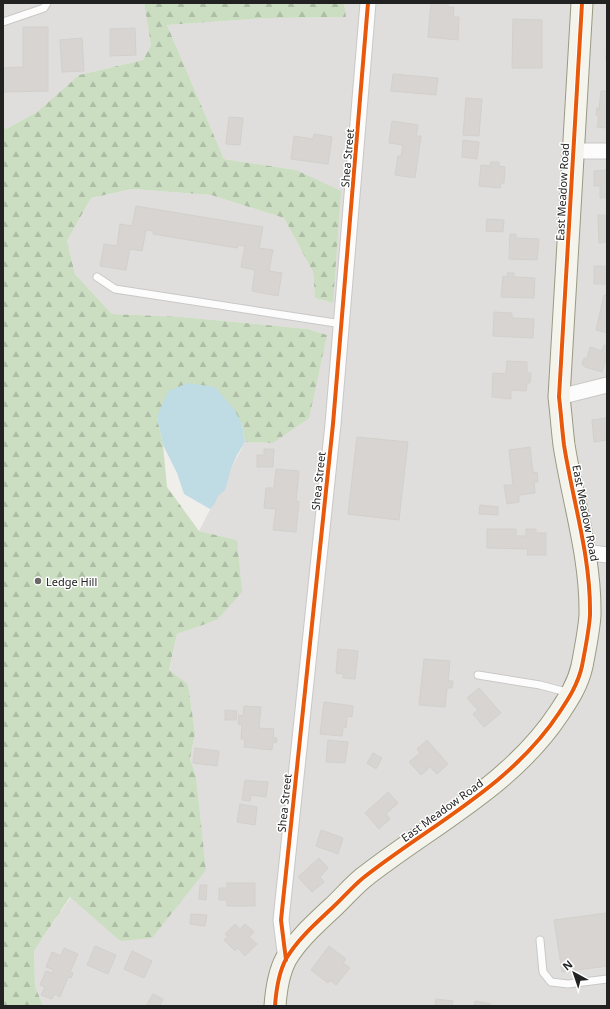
<svg xmlns="http://www.w3.org/2000/svg" width="610" height="1009" font-family="'Noto Sans',sans-serif">
	<defs>
		<pattern id="forest-firs" width="22" height="20" patternUnits="userSpaceOnUse"><rect width="22" height="20" fill="#cbdec1"/><path d="M5 1l3.5 6h-7zM16 11l3.5 6h-7z" fill="#aebea6"/></pattern>
	</defs>
	<rect width="100%" height="100%" fill="#f0eeeb"/>
	<path fill="#dfdedc" d="M3,3H144L151,45L143,60L79,75L37,112L6,129L3,126Z
		M344,3H607V1006H43L35,986L34,951L71,897L120,941L206,870L196,776L190,759L195,733L188,684L169,671L177,634L217,620L237,540L199,531L245,442L273,443L327,335L308,329L182,317L112,314L75,274L67,241L91,198L132,189L211,195L284,218L313,272L315,298L333,303L296,170L224,159L167,25L268,18L345,17Z"/>
	<path fill="url(#forest-firs)" d="M144,3H344L346,17L268,18L167,25L224,159L296,170L341,191L333,303L315,298L313,272L284,218L211,195L132,189L91,198L67,241L75,274L112,314L182,317L308,329L327,335L309,418L273,443L245,442L242,423L157,417L163,445L167,487L199,531L237,540L242,592L217,620L177,634L169,670L188,684L195,733L190,759L196,776L206,870L152,938L120,941L70,897L34,951L35,986L43,1006H3V126L6,129L37,112L79,75L143,60L151,45Z"/>
	<path fill="#bfdbe3" d="M188,383L215,387L234,409L242,424L245,442L237,455L231,469L225,490L218,496L214,505L210,509L184,494L177,473L163,445L157,417L168,391Z"/>
	<path fill="#d7d4d2" stroke="#d3d0cc" d="M431,3H448V7H454L453,17H459L458,40L428,37Z
		M513,19L542,20V68H512Z
		M23,27H48V91L3,92V68L23,67Z
		M607,27V61H606Z
		M135,28L136,55L110,56V29Z
		M82,38L84,71L62,72L60,40Z
		M393,74L438,78L436,95L391,91Z
		M601,91H607V128L597,127L599,116L596,115L597,108L599,109Z
		M466,98L482,99L479,136L463,135Z
		M229,117L243,118L240,145L226,144Z
		M392,121L418,125L416,136H421L415,178L395,175L398,156H401L403,145L389,143Z
		M314,134L332,137L328,164L291,159L294,136L313,139Z
		M463,140L479,142L477,159L462,157Z
		M491,162H499V166L505,167L504,183H501L500,188L479,186L481,165L490,166Z
		M607,170V198H600V186H594V171Z
		M136,206L263,227L259,248L273,250L269,271L282,273L278,296L252,291L255,270L241,267L245,246L238,245L237,248L153,234V231L146,230L142,251L130,249L126,270L100,266L104,244L117,246L120,224L132,226Z
		M598,215H607V242L599,243Z
		M487,219L504,220L503,232L486,231Z
		M510,234H516V238L539,239L537,260L509,259Z
		M594,266H607V284H594Z
		M507,273H514V277L535,278L534,298L501,297L503,276L508,277Z
		M604,295L607,296V333L596,330Z
		M494,312L512,313V318L534,319L533,338L493,336Z
		M604,345L607,346V359H606L602,372L585,367L582,364L584,358L587,359L590,347L602,351Z
		M507,361L527,362V373H531L530,383H527L526,391L511,390V399L492,397L493,373L506,374Z
		M607,418V440L594,442L592,420Z
		M357,437L408,442L399,520L348,514Z
		M530,447L533,473L537,472L538,482H534L535,493L519,495V502L507,504L504,485H513L509,450Z
		M264,449H274L273,467H257V455H264Z
		M276,469L299,471L296,501L299,502L296,532L273,530L276,509L264,508L266,488H274Z
		M480,505L498,507V515L479,514Z
		M487,529H516V536H526V529H536V533H546V555H527L528,549L487,548Z
		M338,649L358,651L355,679L343,678V674L336,673Z
		M424,659L450,661L448,681H453L452,688H447L445,707L419,705Z
		M479,688L501,713L484,727L473,714L478,710L467,698Z
		M324,702L353,706L352,717L347,716L346,728L343,727L342,736L320,734Z
		M244,706L261,707L259,728L274,729L273,738H277L276,743L273,742L272,750L244,747L245,739H241L242,725L238,724L239,715L243,716Z
		M225,710L237,711L236,720H225Z
		M328,740L348,742L345,763L326,762Z
		M427,740L448,764L437,774L430,767L421,775L409,762L420,753L417,749Z
		M195,748L219,751L217,766L193,763Z
		M373,753L382,758L376,769L367,763Z
		M245,780L268,782L266,797L251,795L250,801L242,800Z
		M388,792L398,803L386,814L390,819L379,829L365,813Z
		M240,804L257,807L255,825L237,822Z
		M321,830L343,838L338,854L316,846Z
		M319,858L328,868L320,877L324,882L312,892L298,877Z
		M227,883H255V906H227V900H219V888H227Z
		M200,885H207L206,900L199,899Z
		M607,913V966L562,972L554,920Z
		M191,914L207,915L205,926L190,924Z
		M235,924L240,929L245,924L254,932L249,937L257,944L245,956L238,948L235,951L224,940L228,936L225,934Z
		M95,946L116,955L108,974L87,965Z
		M329,946L346,959L343,963L350,968L336,985L330,980L328,983L311,970Z
		M64,948L78,954L70,972L73,973L71,978L68,977L60,997L54,994L52,999L41,995L45,987L40,985L46,971L52,973L54,970L46,967L52,952L61,956Z
		M132,951L152,961L144,978L124,969Z
		M153,994L163,999L160,1006H146Z
		M436,999L453,1001L452,1006H435Z
		M475,1001L491,1004L490,1006H474Z"/>
	<g fill="none" stroke-linecap="round" stroke-linejoin="round">
		<defs>
			<path id="lane" d="M3,22L44,8L47,3
				M97,277L115,289L342,324
				M478,675L540,685L570,693
				M540,940L543,972L551,982L568,984L607,979"/>
			<path id="street" d="M574,151H607
				M559,397L607,385
				M585,552L607,555
				M286,960L281,920L333,424L368,3"/>
			<path id="secondary" d="M275,1006C276,992 279,972 286,959C297,940 315,924 331,909C342,899 352,887 363,878C430,825 511,786 559,713C569,698 578,684 582,666C585,650 589,631 590,615C591,557 573,502 564,445C562,429 561,413 559,397L582,3"/>
		</defs>
		<use href="#lane" stroke="#c9c8c7" stroke-width="9"/>
		<use href="#street" stroke="#c9c8c7" stroke-width="17"/>
		<use href="#secondary" stroke="#999a82" stroke-width="23"/>
		<use href="#lane" stroke="#fdfcfc" stroke-width="7"/>
		<use href="#street" stroke="#fdfcfc" stroke-width="15"/>
		<use href="#secondary" stroke="#f4f4ed" stroke-width="21"/>
		<defs>
			<path id="cycleway" d="M286,960L281,920L333,424L368,3
				M275,1006C276,992 279,972 286,959C297,940 315,924 331,909C342,899 352,887 363,878C430,825 511,786 559,713C569,698 578,684 582,666C585,650 589,631 590,615C591,557 573,502 564,445C562,429 561,413 559,397L582,3"/>
		</defs>
		<use href="#cycleway" stroke="#fff" stroke-width="6"/>
		<use href="#cycleway" stroke="#e8590c" stroke-width="4"/>
	</g>
	<circle fill="#6a6968" stroke="#fff" stroke-width="1.5" cx="38" cy="581" r="4"/>
	<g text-anchor="middle" dominant-baseline="central" stroke-width="3" stroke-linejoin="round" paint-order="stroke">
		<g font-size="11" fill="#222" stroke="#fff">
			<text transform="translate(347 158) rotate(-85)">Shea Street</text>
			<text transform="translate(562 192) rotate(-87)">East Meadow Road</text>
			<text transform="translate(318 481) rotate(-84)">Shea Street</text>
			<text transform="translate(586 513) rotate(79)">East Meadow Road</text>
			<text transform="translate(284 803) rotate(-84)">Shea Street</text>
			<text transform="translate(442 810) rotate(-36)">East Meadow Road</text>
		</g>
		<g font-size="11" fill="#222" stroke="#fff" text-anchor="start">
			<text x="46" y="581">Ledge Hill</text>
		</g>
	</g>
	<rect width="610" height="1009" fill="none" stroke="#222222" stroke-width="8"/>
	<g transform="translate(574 973) rotate(320)" stroke="#ffffff" stroke-width="3" paint-order="stroke">
	<path d="M0-3L7 15L0 10L-7 15Z" fill="#222222"/>
	<text y="-6" font-size="11" font-weight="bold" text-anchor="middle" fill="#222222">N</text>
	</g>
</svg>
